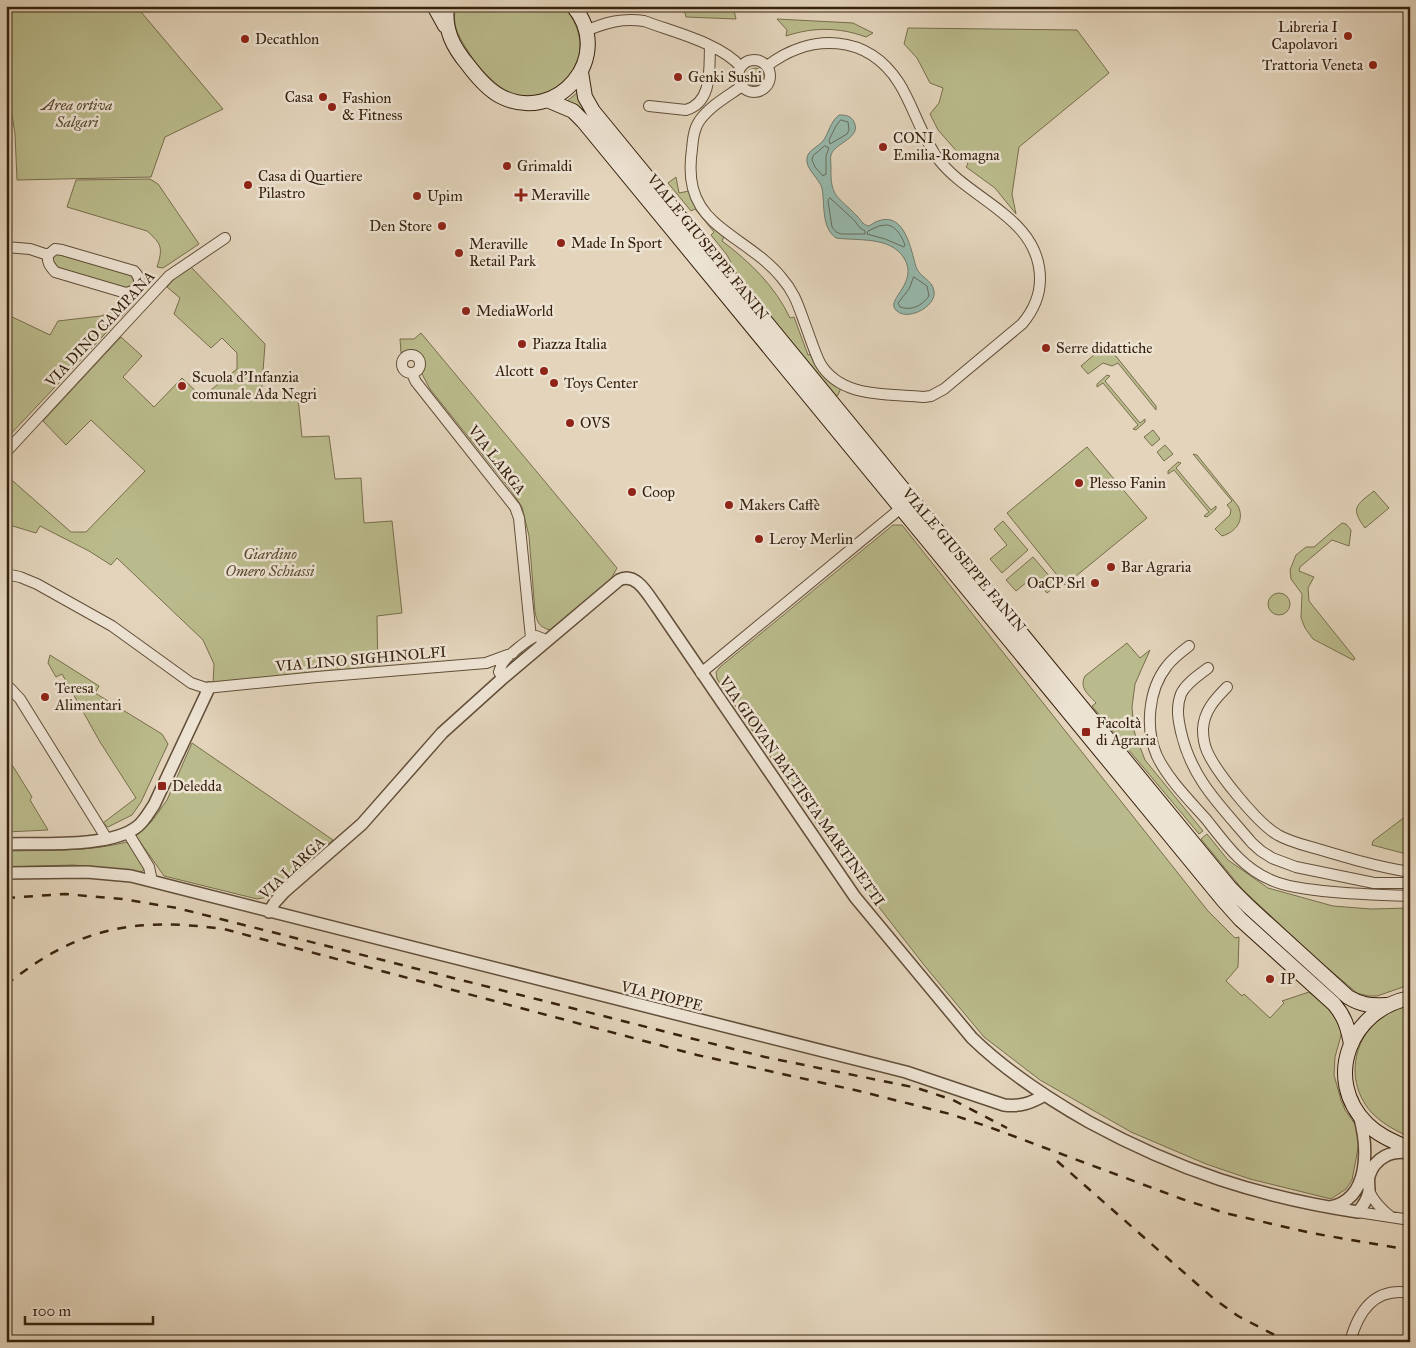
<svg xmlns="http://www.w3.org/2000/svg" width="1416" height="1348" font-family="'IM FELL Great Primer',serif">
	<rect width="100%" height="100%" fill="#e3d4bb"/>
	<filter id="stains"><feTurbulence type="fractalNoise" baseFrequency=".004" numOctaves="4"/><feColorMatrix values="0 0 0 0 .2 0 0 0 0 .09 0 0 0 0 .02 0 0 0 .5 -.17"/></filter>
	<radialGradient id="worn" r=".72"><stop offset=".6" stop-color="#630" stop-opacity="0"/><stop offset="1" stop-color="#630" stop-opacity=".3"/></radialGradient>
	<path fill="#babb8c" stroke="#786e4c" d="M6,6H136L223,109L165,137L151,177L17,180L15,134L6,76Z
		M456,6H564C573,17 581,33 580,48C578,79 543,104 513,94C498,89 477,66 469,53C459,37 451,25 456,6Z
		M683,6H733L736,19L686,17Z
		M777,19L853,23L873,33L866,37C839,27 813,27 786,36L787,30Z
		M908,28L1077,30L1109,73L1019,147L1012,194L1016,214L995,188L966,167L968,164L938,130L930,114L939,103L943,88L930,83L917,58L904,44Z
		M746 77a9 9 0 1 1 18 0a9 9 0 1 1-18 0Z
		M578,92L625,160L623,162L566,102Z
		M676,177L679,193L689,191C697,211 707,224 724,236L722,241C750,262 775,286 790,318L794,317L808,355L813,354L841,388L838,395L836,396L741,282L727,255L711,235L714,232L695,209L691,211L668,183Z
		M150,179L158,184L199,244L163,268L157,267C163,248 162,244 147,231L67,207L76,180Z
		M55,252L132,273L136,278L132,290L56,269L51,265L52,256Z
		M191,267L265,344L261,399L298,398L302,437L329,436L335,479L361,478L364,523L392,521L402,613L377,616L378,675L213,684L214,664L203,640L117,558L111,565L89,551L40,526L36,533L6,524V475L71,532H86L145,471L91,420L66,445L43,421L121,337L142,356L123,377L154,407L182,378L202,397L237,369V353L222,338L211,348L174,314L180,298L167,287L178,275Z
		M131,299L136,301L6,439V314L50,335L58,321L101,316L119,309Z
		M421,333L617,568L611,579L550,630C539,627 537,622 535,612L529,536L522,507L510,489L430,389L422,374L424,360C418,350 412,347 401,353L400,339H414Z
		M1103,352L1115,355L1156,406V410L1118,363L1112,366L1103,363L1088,374L1081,366L1095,354Z
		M1107,375L1110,376L1105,381L1140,423L1145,419V422L1136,430L1133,429L1138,425L1103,383L1097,387V384Z
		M1153,430L1160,439L1152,446L1144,437Z
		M1165,445L1173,454L1164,461L1157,452Z
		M1087,447L1147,518L1065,585L1007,513Z
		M1193,454L1197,455L1238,506C1245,520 1236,532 1222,536L1215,529L1230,515L1231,510L1227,505L1232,501Z
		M1178,462L1181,463L1176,468L1211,510L1216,506V509L1207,517L1204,516L1209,512L1174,470L1168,474V471Z
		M1374,491L1389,508L1365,528C1350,508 1356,505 1374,491Z
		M1003,521L1028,550L1002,573L990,559L1007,545L994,529Z
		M1342,523L1346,524L1351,530L1349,546L1332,540L1300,567L1299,571L1314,577L1308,588L1309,601L1354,657L1355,659L1353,660L1313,639L1305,628L1301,618L1302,594L1291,579L1290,570L1296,555L1306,547H1314Z
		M893,525H902L1208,911L1235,938L1239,937L1238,967L1226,981L1242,996L1244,994L1270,1018L1284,1003L1282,1001L1309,992L1334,1012L1342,1032L1335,1057L1334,1075L1341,1100L1345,1110L1355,1124L1360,1138L1352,1180L1346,1189L1331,1199L1250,1179L1206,1164L1131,1132L1040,1080L984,1037L924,965L836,852L717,679L716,672L720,667Z
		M1033,557L1057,585L1047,593L1033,577L1016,591L1006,580Z
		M1268 604a11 11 0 1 1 22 0a11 11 0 1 1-22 0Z
		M1127,643L1140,658L1150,650L1135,684L1132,707L1134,731L1145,760L1203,831L1199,834L1092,706L1096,703C1088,694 1079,688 1085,676Z
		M50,655L99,686L95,693L162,734L168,744L141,802L132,815L108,827L103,823L136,798L100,742L62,674L56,677L48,663Z
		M192,743L333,840L268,897L257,899L164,876L136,836L152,821L167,800Z
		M6,755L32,797L30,800L48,830L6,832Z
		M1410,813V855L1372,845L1373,841Z
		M1207,834L1228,860L1268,888L1333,906L1371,909L1410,908V971L1406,986L1377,996H1368L1357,993L1317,959L1242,889L1201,839Z
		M127,842L145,867L144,870L141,872L74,865L6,867V851C47,850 88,852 127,842Z
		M1410,1006V1137C1396,1131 1385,1125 1374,1115C1341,1082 1353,1028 1395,1009C1399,1007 1405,1007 1410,1006Z"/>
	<path fill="#96b8ac" stroke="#707c6c" d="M839,115C844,115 849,115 853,120C864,138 835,142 831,155C830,159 831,163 831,167C830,198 838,196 857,216C861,220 862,224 868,226C872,225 874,222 878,221C905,211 911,250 916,267C920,278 932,279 934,291C937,307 905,323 895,309C887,299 919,282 904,258C890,236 858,241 836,238C821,227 825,205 822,188C819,178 805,169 807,158C808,150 818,147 823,141C829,133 830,122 839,115Z"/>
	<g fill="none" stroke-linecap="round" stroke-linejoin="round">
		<path stroke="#666c5c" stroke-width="1" d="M841,120L848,122L849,130L847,134L830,144L829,140L836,126Z
			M825,146L829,148L826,156V174L823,176L815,167L812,160L813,156Z
			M830,198L854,220L860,228L865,231V234H841L836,232L832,227L828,201Z
			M888,225C897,227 902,237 905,245L904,247L885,239L867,234L868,231L879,226Z
			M914,277L927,286L929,296C922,306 911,311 900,307L898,303L909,289Z"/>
		<defs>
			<path id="minor" d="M586,31C606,22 623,18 644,21C673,32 720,43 741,67
				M738 76a16 16 0 1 1 32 0a16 16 0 1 1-32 0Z
				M742,86C728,96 710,106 700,120C694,128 693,138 692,149C688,177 691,201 714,222C735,241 762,254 781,277C795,293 798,305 805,324C810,337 814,351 820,363C841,399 888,393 924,397L931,396L944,389L1022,324C1033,311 1040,296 1040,279C1040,218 971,201 939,160C921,136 914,107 899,83C867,33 810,33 767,66
				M649,106L686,110C713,102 709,69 710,46
				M6,247L30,249L48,255L55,249L62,250L134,271C144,281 138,291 126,293L55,272C50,266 47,263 48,255
				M402 364a9 9 0 1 1 18 0a9 9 0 1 1-18 0Z
				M412,374L416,382L515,507L519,518L531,638
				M6,452L169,276L225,238
				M6,574L20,577L37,584L112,626L191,683L206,688L317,677L486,663L513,653
				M1189,646C1181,652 1173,658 1167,666C1148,690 1145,729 1157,756C1168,779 1189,800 1206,819C1225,843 1242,868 1271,880C1287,887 1306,889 1323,891C1352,894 1380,895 1410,896
				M1208,668C1199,675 1186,683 1181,694C1176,707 1178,719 1181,732C1192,780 1221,806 1252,843L1261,851L1272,858L1296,867L1374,883H1410
				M701,673L901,508
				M503,678L499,672C500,669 501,667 502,664C506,657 528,639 536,636L546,640
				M6,684L20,699L107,839
				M1227,687C1215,699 1204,711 1203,729C1203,736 1204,744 1207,751C1216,772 1258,824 1278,835C1290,842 1304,845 1318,849C1348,858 1378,867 1410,872
				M128,833L149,867L152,881
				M1369,1191C1374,1202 1382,1210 1391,1217
				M1358,1212L1410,1220
				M1350,1342C1358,1312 1374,1287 1410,1293"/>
			<path id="tertiary" d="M6,844C40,843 112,848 138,826C145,820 149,812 154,805L209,688
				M6,873L87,872L131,876L906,1072L1004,1105C1020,1107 1031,1103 1045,1095
				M269,912L275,902L284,892L362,824L442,733L503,678L619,580C636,571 648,595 657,607L855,897L972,1038C1007,1072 1047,1098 1089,1122C1177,1170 1259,1197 1358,1212
				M1330,1207C1371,1199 1368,1146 1359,1115
				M1358,1212C1363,1206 1368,1199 1369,1191C1369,1186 1368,1181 1369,1176C1375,1157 1392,1150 1410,1153"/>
			<path id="secondary" d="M434,6L445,26
				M447,6C444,30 453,47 468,65C477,77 487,89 500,96C557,126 616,56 573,6
				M581,72L585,97L593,111L1230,888L1248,906L1348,997C1361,1005 1371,1006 1386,1005
				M547,100L573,111L583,121L1223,900L1240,919L1334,1004C1345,1017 1348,1028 1351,1044
				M1410,998C1351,1009 1322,1079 1367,1124C1379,1136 1395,1142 1410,1149"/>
		</defs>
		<use href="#minor" stroke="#624e38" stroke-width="12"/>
		<use href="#tertiary" stroke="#624e38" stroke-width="14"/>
		<use href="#secondary" stroke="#37210d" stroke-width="16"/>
		<use href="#minor" stroke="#ede3d3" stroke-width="10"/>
		<use href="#tertiary" stroke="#ede3d3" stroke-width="11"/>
		<use href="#secondary" stroke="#ede3d3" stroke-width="14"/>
		<path stroke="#37210d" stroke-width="2.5" stroke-dasharray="9 9" stroke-linecap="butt" d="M6,898L65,894L122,899L177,908L765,1057L917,1088L953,1100L1007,1128
			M6,985C78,927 134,917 224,929L697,1055L859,1091L950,1114L989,1127L1182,1199L1225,1213L1311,1233L1410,1250
			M1057,1161L1213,1298L1238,1316L1288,1342"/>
	</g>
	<g fill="#8f2418" stroke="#ede3d3" stroke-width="2">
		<circle cx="1348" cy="36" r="5"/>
		<circle cx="245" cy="39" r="5"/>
		<circle cx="1373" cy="65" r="5"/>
		<circle cx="678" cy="77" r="5"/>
		<circle cx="323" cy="97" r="5"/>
		<circle cx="332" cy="107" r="5"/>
		<circle cx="883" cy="147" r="5"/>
		<circle cx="507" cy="166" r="5"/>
		<circle cx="248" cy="185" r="5"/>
		<path d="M518.5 187.5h5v5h5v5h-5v5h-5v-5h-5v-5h5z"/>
		<circle cx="417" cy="196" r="5"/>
		<circle cx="442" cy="226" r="5"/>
		<circle cx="561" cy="243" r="5"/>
		<circle cx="459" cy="253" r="5"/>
		<circle cx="466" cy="311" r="5"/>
		<circle cx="522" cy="344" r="5"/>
		<circle cx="1046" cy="348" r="5"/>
		<circle cx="544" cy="371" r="5"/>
		<circle cx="554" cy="383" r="5"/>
		<circle cx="182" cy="386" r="5"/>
		<circle cx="570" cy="423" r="5"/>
		<circle cx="1079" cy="483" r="5"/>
		<circle cx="632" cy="492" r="5"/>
		<circle cx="729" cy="505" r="5"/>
		<circle cx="759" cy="539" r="5"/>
		<circle cx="1111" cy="567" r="5"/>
		<circle cx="1095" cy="583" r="5"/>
		<circle cx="45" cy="697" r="5"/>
		<rect x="1081" y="727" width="10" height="10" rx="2.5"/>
		<rect x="157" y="781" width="10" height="10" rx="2.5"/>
		<circle cx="1270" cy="979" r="5"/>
	</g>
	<g text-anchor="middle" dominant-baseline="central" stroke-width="5" stroke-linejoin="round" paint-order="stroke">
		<g font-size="15" fill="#37210d" stroke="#ede3d3" text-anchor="start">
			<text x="1338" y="27" text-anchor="end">Libreria I<tspan x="1338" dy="17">Capolavori</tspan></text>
			<text x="255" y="39">Decathlon</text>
			<text x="1363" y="65" text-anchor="end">Trattoria Veneta</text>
			<text x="688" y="77">Genki Sushi</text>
			<text x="313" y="97" text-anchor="end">Casa</text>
			<text x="342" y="98">Fashion<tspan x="342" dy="17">&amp; Fitness</tspan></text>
			<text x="893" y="138">CONI<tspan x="893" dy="17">Emilia-Romagna</tspan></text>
			<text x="517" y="166">Grimaldi</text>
			<text x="258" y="176">Casa di Quartiere<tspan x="258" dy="17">Pilastro</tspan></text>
			<text x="531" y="195">Meraville</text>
			<text x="427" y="196">Upim</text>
			<text x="432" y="226" text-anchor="end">Den Store</text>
			<text x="571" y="243">Made In Sport</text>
			<text x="469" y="244">Meraville<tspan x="469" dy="17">Retail Park</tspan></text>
			<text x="476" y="311">MediaWorld</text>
			<text x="532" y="344">Piazza Italia</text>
			<text x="1056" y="348">Serre didattiche</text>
			<text x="534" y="371" text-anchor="end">Alcott</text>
			<text x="192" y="377">Scuola d'Infanzia<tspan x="192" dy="17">comunale Ada Negri</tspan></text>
			<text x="564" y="383">Toys Center</text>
			<text x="580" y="423">OVS</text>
			<text x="1089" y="483">Plesso Fanin</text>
			<text x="642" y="492">Coop</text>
			<text x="739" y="505">Makers Caffè</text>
			<text x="769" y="539">Leroy Merlin</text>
			<text x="1121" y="567">Bar Agraria</text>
			<text x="1085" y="583" text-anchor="end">OaCP Srl</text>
			<text x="55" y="688">Teresa<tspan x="55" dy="17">Alimentari</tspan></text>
			<text x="1096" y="723">Facoltà<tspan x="1096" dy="17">di Agraria</tspan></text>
			<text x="172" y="786">Deledda</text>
			<text x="1280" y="979">IP</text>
		</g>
		<g font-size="15" font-style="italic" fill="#58482d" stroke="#ede3d3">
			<text x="77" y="105">Area ortiva<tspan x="77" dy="17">Salgari</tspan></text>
			<text x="270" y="554">Giardino<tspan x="270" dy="17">Omero Schiassi</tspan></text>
		</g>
		<g font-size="15" fill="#37210d" stroke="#ede3d3">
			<text transform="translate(708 247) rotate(51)">VIALE GIUSEPPE FANIN</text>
			<text transform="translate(100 329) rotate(-47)">VIA DINO CAMPANA</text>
			<text transform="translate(497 460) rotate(52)">VIA LARGA</text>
			<text transform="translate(964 560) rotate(50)">VIALE GIUSEPPE FANIN</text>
			<text transform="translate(361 659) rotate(-5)">VIA LINO SIGHINOLFI</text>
			<text transform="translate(802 791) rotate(55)">VIA GIOVAN BATTISTA MARTINETTI</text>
			<text transform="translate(292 868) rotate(-43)">VIA LARGA</text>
			<text transform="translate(662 996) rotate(14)">VIA PIOPPE</text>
		</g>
	</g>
	<rect width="1416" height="1348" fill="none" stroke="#e3d4bb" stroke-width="25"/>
	<rect x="8" y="8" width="1401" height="1333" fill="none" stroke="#37210d" stroke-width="2.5"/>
	<rect x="12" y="12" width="1391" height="1323" fill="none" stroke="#37210d"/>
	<path d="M25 1316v8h128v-8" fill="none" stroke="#37210d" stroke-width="2.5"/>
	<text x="32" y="1316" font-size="15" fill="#37210d" stroke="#ede3d3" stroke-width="4" paint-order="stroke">100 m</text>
	<rect width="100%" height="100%" filter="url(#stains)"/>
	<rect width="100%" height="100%" fill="url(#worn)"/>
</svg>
